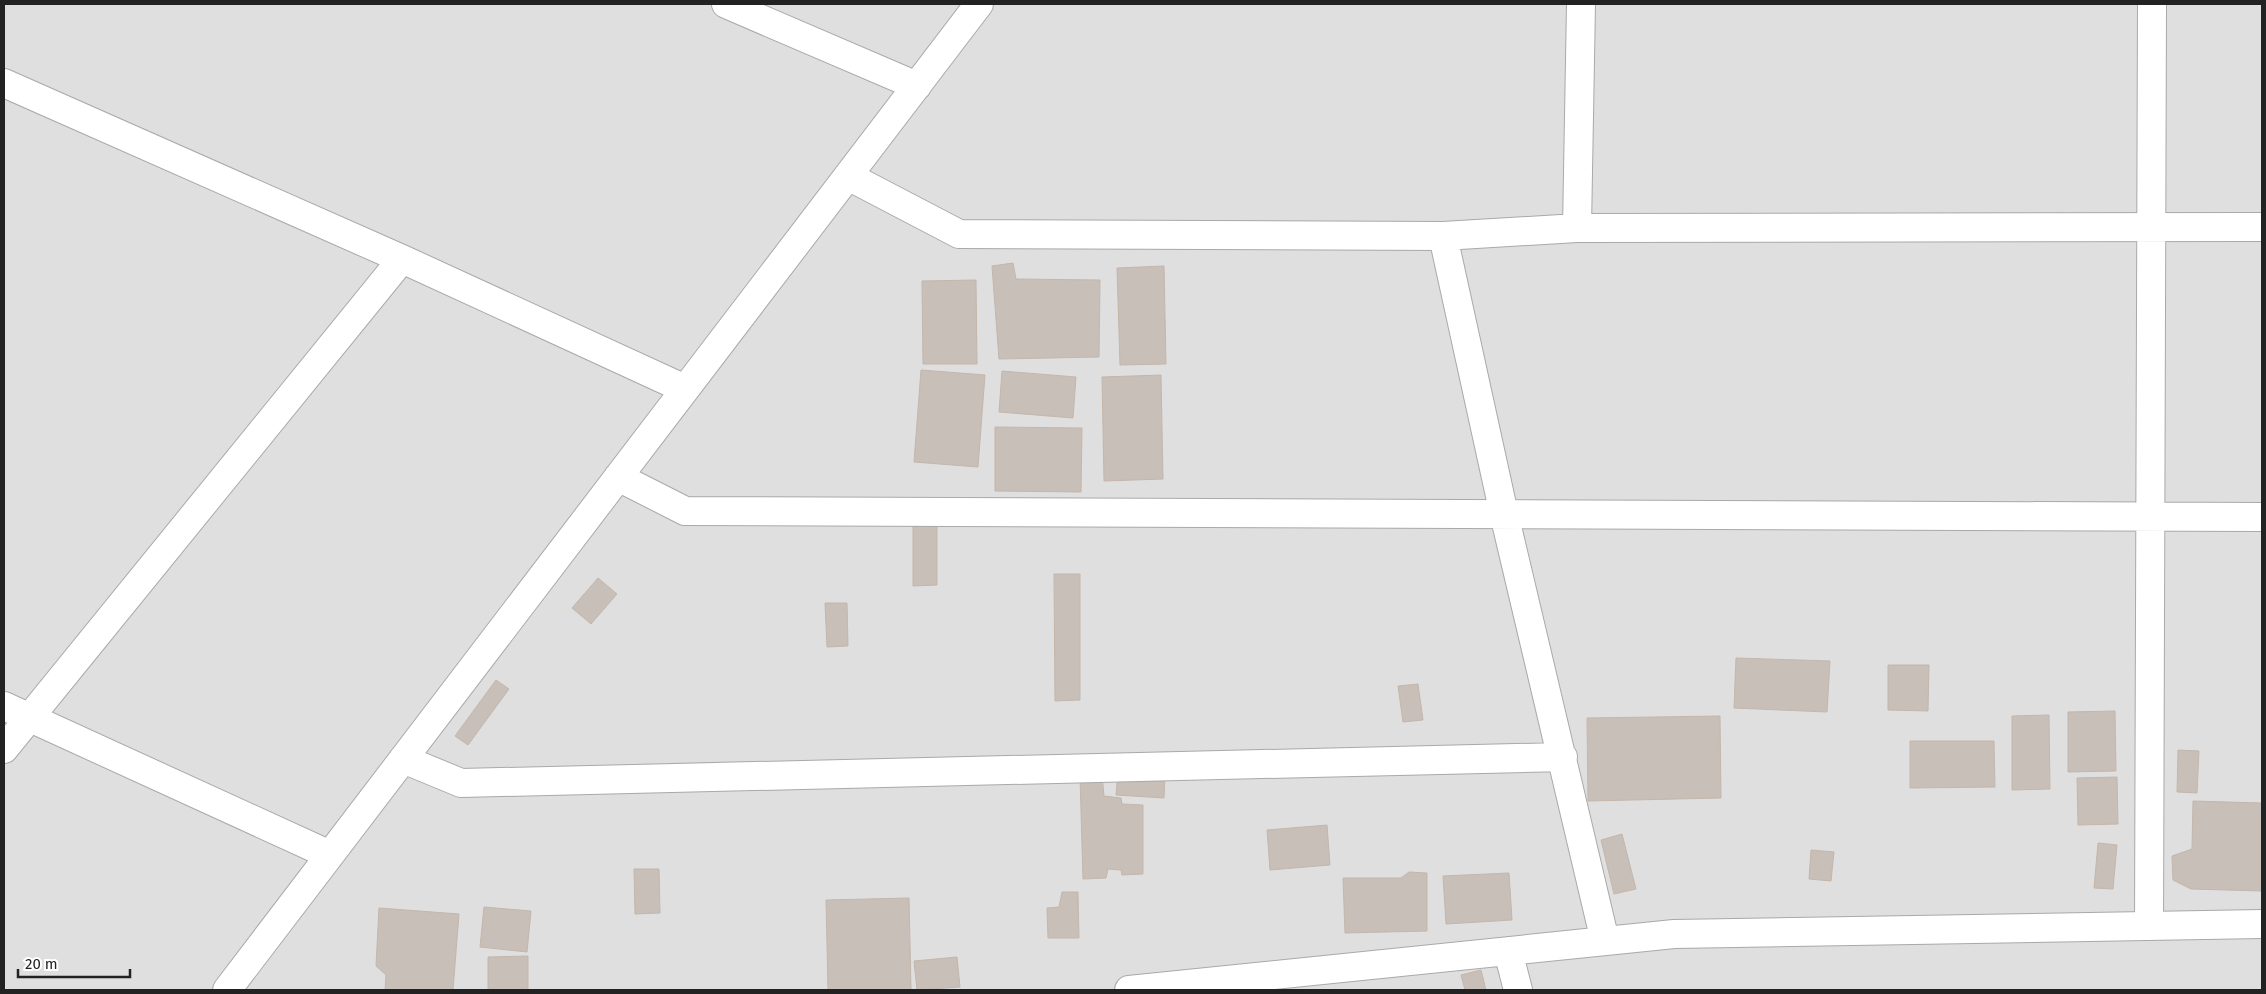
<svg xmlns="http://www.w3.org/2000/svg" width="2266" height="994" font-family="'Fira Sans',sans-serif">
	<rect width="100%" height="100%" fill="#f2efe9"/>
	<path fill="#e0dfdf" d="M4,4H2262V990H4Z"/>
	<path fill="#c7bfb8" stroke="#c4b6ab" d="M1013,263L1016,279L1100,280L1099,357L999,359L992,266Z
		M1164,266L1166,364L1120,365L1117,268Z
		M976,280L977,364H923L922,281Z
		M921,370L985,375L978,467L914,462Z
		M1002,371L1076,377L1073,418L999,412Z
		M1161,375L1163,479L1104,481L1102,377Z
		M995,427L1082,428L1081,492L995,491Z
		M913,520H937V585L913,586Z
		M1054,574H1080V700L1055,701Z
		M598,578L617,594L591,624L572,608Z
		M825,603H847L848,646L827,647Z
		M1736,658L1830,661L1827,712L1734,708Z
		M1888,665H1929L1928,711L1888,710Z
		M496,680L509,689L468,745L455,736Z
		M1418,684L1423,720L1403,722L1398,686Z
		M2115,711L2116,771L2068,772V712Z
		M2049,715L2050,789L2012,790V716Z
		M1720,716L1721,798L1588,801L1587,718Z
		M1910,741H1994L1995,787L1910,788Z
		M2178,750L2199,751L2197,793L2177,792Z
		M1118,771L1165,774L1164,798L1116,795Z
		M1102,775L1104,796L1121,798L1122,804L1143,805V874L1122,875L1121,870L1108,869L1106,878L1083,879L1080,776Z
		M2117,777L2118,824L2078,825L2077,778Z
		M2193,801L2262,803V891L2191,889L2173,880L2172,856L2192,849Z
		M1327,825L1330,865L1270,870L1267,830Z
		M1622,834L1636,889L1614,894L1601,840Z
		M2098,843L2117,845L2113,889L2094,888Z
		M1811,850L1834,852L1831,881L1809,879Z
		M634,869H659L660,913L635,914Z
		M1409,872L1427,873V931L1345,933L1343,878H1401Z
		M1509,873L1512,920L1446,924L1443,876Z
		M1062,892H1078L1079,938H1048L1047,908L1059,907Z
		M909,898L911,990H828L826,900Z
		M484,907L531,911L527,952L480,947Z
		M379,908L459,914L453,990H385L386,975L376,966Z
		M528,956V990H488V957Z
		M957,957L960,987L917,990L914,961Z
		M1481,970L1486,990H1465L1461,975Z"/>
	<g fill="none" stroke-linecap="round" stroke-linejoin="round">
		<defs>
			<path id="minor" d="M726,4L917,86
				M4,83L402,259L685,389
				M848,176L959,234L1443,236L1577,228L2262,227
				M1577,228L1581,4
				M1443,236L1504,514L1605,941
				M618,477L685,511L2262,517
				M4,706L330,855
				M4,749L402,259
				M403,759L461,783L1563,757
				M2149,926L2152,4
				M1508,951L1518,990
				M227,990L979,4
				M1129,990L1674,934L2262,924"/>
		</defs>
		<use href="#minor" stroke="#a9a9a9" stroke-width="30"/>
		<use href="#minor" stroke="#fff" stroke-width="28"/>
	</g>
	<rect width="2266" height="994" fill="none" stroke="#222222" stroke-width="10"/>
	<path d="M18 969v8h112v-8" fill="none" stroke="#222222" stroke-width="2.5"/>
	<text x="25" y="969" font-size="15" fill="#222222" stroke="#ffffff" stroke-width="4" paint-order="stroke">20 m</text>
</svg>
